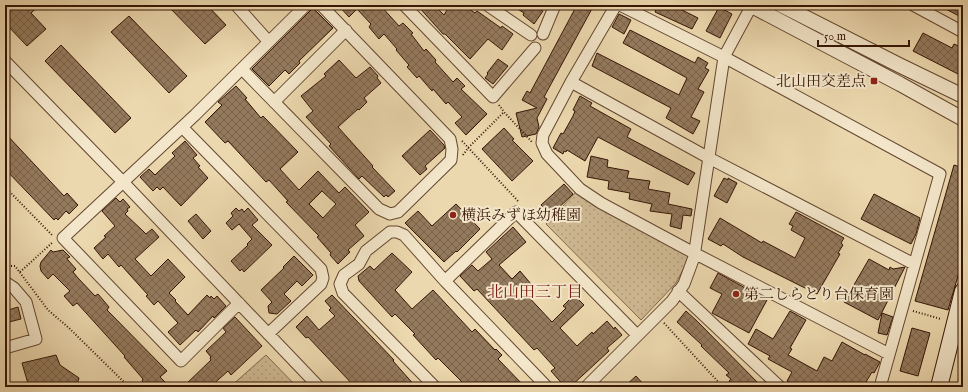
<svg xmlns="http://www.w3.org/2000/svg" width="968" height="392" font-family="'IM FELL English','Noto Serif JP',serif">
	<defs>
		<pattern id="grass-dots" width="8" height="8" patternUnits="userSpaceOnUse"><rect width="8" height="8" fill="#cdb791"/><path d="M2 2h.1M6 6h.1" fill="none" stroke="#b19c7c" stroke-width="1.8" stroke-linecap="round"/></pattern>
		<pattern id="building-cross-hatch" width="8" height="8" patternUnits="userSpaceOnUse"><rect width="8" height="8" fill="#947a5d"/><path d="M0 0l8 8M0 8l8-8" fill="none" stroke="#7a634b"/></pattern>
	</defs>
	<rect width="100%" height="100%" fill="#ecd8ae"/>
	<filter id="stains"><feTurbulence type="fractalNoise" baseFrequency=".005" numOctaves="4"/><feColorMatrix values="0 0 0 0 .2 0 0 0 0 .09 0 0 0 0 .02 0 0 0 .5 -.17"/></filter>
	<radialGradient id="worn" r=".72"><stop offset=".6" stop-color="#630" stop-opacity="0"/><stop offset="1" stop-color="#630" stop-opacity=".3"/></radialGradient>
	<path fill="url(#grass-dots)" stroke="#81664c" d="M576,192L689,254L686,264L676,283L641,320L546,224Z
		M266,355L297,387H230Z"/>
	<path fill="url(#building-cross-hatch)" stroke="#351506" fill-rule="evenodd" d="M5,5H40L31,13L46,29L27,46L5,23Z
		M167,5H207L226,25L205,44Z
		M338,5H380L399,26L403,23L413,33L411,34L424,51L426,49L436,60L435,62L453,82L457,78L465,86L461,89L487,114L466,135L455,123L462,117L448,102L446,104L433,89L432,91L419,76L417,78L407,67L409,65L396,50L397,49L384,34L379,39L369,27L371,24L357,9L349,17Z
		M417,5H432L435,9L437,8L444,15L450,5H463L475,13L477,11L501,28L502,26L513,34L502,50L488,39L470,59L445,34H443Z
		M511,5H535L543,11L534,24L523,15L524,13Z
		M577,5H594L544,97L547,99L537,118L539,127L536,134L522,137L516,113L537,108L522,100L527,91L530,93Z
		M658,5H672L698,18L692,29L655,12Z
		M938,5H963V18Z
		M719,7L732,14L720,38L706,31Z
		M313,8L333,28L299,61L300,63L289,74L285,70L269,86L252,69Z
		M619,14L631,20L624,34L612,27Z
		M129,16L187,76L169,93L111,32Z
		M630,30L695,63L698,57L708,63L705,68L709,70L698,89L704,92L691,117L700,121L693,134L666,118L671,108L592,66L597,53L679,95L687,78L623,43Z
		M923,33L952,48L954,44L963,48V64L958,74L913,51Z
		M61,45L131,118L115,133L45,61Z
		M498,59L508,66L493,84L485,78L488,74L487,73Z
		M339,60L356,78L370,67L378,76L377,78L381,83L364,98L367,102L359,110L358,109L338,127L373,166L372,167L395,191L388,197L386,195L384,197L362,176L359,179L329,146L331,144L306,117L313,111L301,96L326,76L324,74Z
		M236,86L247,98L245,99L261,118L263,116L298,152L280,169L299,190L318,171L339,193L345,187L369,212L355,225L364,236L348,250L350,252L338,264L330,255L331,253L317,237L319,236L286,202L288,201L269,180L266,182L228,141L225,143L205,122L222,105L218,102ZM322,191L336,204L323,218L309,204Z
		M580,96L592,103L590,106L631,129L627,137L695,173L688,185L598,137L585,161L567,150L566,152L564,151L563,154L553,148L561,133L563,134L573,116L575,111L573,110Z
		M504,128L514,139L512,140L533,161L512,181L482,149Z
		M430,130L444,145L445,148L425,166L427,169L420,175L402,156Z
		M5,133L64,196L67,193L78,205L69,214L66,211L58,220L56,218L54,220L5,169Z
		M185,141L197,155L193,158L200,166L198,167L208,178L181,206L163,187L160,190L157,187L153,191L140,177L149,169L155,175L175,156L172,153Z
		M591,156L608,160L607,167L629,171L627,178L650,181L648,189L670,193L668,204L692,209L691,216L683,215L681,229L670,226L672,214L650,211L652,204L629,199L630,193L608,189L609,181L587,177Z
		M954,165L963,168V259L948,310L915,301Z
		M724,178L728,180V178L737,183L727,203L714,196Z
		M564,184L573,194L551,215L541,205Z
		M874,194L920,218L916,234L911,244L861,219Z
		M116,198L120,202L123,199L130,207L127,209L128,211L125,214L143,231L146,234L152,229L159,237L135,259L151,276L168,259L185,277L169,293L176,300L175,301L188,315L207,295L210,298L211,296L214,299L217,296L226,306L214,318L213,316L198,332L196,330L180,345L168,332L178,323L158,301L154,305L146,296L148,295L121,265L119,267L108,254L103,259L94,248L106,237L104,236L115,226L102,211Z
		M456,204L480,229L457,252L456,251L444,262L405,223L418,211L432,226Z
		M236,208L239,211L242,209L244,212L248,208L258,220L252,225L272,245L244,272L242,269L240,271L231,261L248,245L247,244L252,239L239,224L232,230L226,223L233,216L231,213Z
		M796,212L844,238L841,243L843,245L838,253L840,254L817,294L743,257L723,244L721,246L708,239L720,218L762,243L763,241L795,258L805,238L791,230L793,226L789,224Z
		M196,214L211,231L203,239L188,221Z
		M513,227L526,242L499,265L512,279L520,271L531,284L523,291L552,322L566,308L563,306L574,295L584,305L560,328L577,346L592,332L593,334L607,321L614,329L615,327L622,335L607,348L609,351L570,387H565L551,371L555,368L537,348L534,350L477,289L474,291L460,276L472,265L478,271L492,259L486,252Z
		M51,250L53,252L63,250L70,257L67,258L68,260L76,269L73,272L78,278L95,296L98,294L109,307L107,310L167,371L160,377L170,387H148L142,381L143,379L124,357L125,356L77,303L73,306L64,296L70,291L53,274L48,279L41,271L40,266L41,262Z
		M392,253L412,272L395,290L412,309L433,290L472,332L475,329L495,350L496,349L502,355L498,359L525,387H462V382L438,358L436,360L413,335L415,334L395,314L392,317L359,281L358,276L370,266L374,270Z
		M294,256L313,275L302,286L297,281L284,294L291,301L277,314L269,313L268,306L272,302L261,290L284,268L283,267Z
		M869,259L889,270L890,267L893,269L905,267L878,320L844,302Z
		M718,273L767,300L749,333L712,313L722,294L710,288Z
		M332,295L394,360L393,361L416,387H355L308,337L306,338L296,327L307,316L319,330L335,316L329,310L331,308L325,301Z
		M18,307L21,319L5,323V311Z
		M686,311L698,322L762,387H736L729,381L731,379L726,375L729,373L701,346L702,345L677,322Z
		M790,311L806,320L790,348L792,349L788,355L817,371L824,357L832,361L842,342L865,355V354L880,362L874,373L872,372L863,387H798L787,381L792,372L768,359L770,356L748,344L756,329L773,339Z
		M882,313L893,317L887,335L878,333Z
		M235,317L262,346L231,375L228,371L210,387H183L211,360L210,358L211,357L206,351L226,332L223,328Z
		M912,328L930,333L918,376L900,371Z
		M56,355L60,365L79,378L77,385L68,387H29L22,363Z
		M636,376L646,387H624Z"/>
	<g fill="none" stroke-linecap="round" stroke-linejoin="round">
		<defs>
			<path id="minor" d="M236,5L269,42
				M404,5L493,97L535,48
				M487,5L531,35
				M616,5L571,82L543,135L542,143L547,154L580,189L601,203L694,253L889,354
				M620,5L724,57L940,174L880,387
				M913,5L963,32
				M543,34L555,5
				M5,61L123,182L319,387
				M242,69L379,209L390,214L398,212L451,160L452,149L450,139L321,5
				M571,82L709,158L914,264
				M274,102L346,30
				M182,127L321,269L323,278L321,284L268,334
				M445,281L516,212L637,335
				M5,282L14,288L26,302L36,339L5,348
				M678,291L780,387
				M239,303L181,361L63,238L195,115L306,5
				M435,387L343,293L340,284L344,275L359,264L366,251L390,232H397L404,235L445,281L547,387
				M586,387L672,301L684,284L694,257L724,57L752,5"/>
			<path id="tertiary" d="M750,5L900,84L963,119
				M781,5L899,65L963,96"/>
			<path id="secondary" d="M939,387L963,291"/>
		</defs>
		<use href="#minor" stroke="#634630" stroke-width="13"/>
		<use href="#tertiary" stroke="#634630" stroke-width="16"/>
		<use href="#secondary" stroke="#351506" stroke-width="18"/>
		<path stroke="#351506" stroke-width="2" stroke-dasharray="1 2" stroke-linecap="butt" d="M499,105L504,112
			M462,141L518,201
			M463,155L468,148L504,112L532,142
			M5,187L52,235
			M5,266H15L48,310L69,328L129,387
			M20,272L53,242
			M913,311L941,319
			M664,323L723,387"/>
		<use href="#minor" stroke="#f3e6ca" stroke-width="11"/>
		<use href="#tertiary" stroke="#f3e6ca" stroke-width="14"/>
		<use href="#secondary" stroke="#f3e6ca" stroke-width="16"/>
	</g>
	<g fill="#8f2418" stroke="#f3e6ca" stroke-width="1.5">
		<rect x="870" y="77" width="8" height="8" rx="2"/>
		<circle cx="453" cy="215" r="4"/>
		<circle cx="736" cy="294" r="4"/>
	</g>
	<g text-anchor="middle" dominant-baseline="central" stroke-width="4" stroke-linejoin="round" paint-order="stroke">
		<g font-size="15" fill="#351506" stroke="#f3e6ca" text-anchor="start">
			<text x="866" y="81" text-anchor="end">北山田交差点</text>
			<text x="461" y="215">横浜みずほ幼稚園</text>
			<text x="744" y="294">第二しらとり台保育園</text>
		</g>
		<g font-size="16" fill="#7a1f14" stroke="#f3e6ca">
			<text x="535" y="293">北山田三丁目</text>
		</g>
	</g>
	<rect width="968" height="392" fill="none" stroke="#ecd8ae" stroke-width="20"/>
	<rect x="6" y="6" width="956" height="380" fill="none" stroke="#351506" stroke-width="2"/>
	<rect x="10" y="10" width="948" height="372" fill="none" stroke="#351506"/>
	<path d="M818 40v6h91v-6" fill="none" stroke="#351506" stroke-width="2"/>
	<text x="824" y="40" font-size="12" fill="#351506" stroke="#f3e6ca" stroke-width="3" paint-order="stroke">50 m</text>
	<rect width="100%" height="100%" filter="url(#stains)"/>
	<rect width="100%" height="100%" fill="url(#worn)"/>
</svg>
